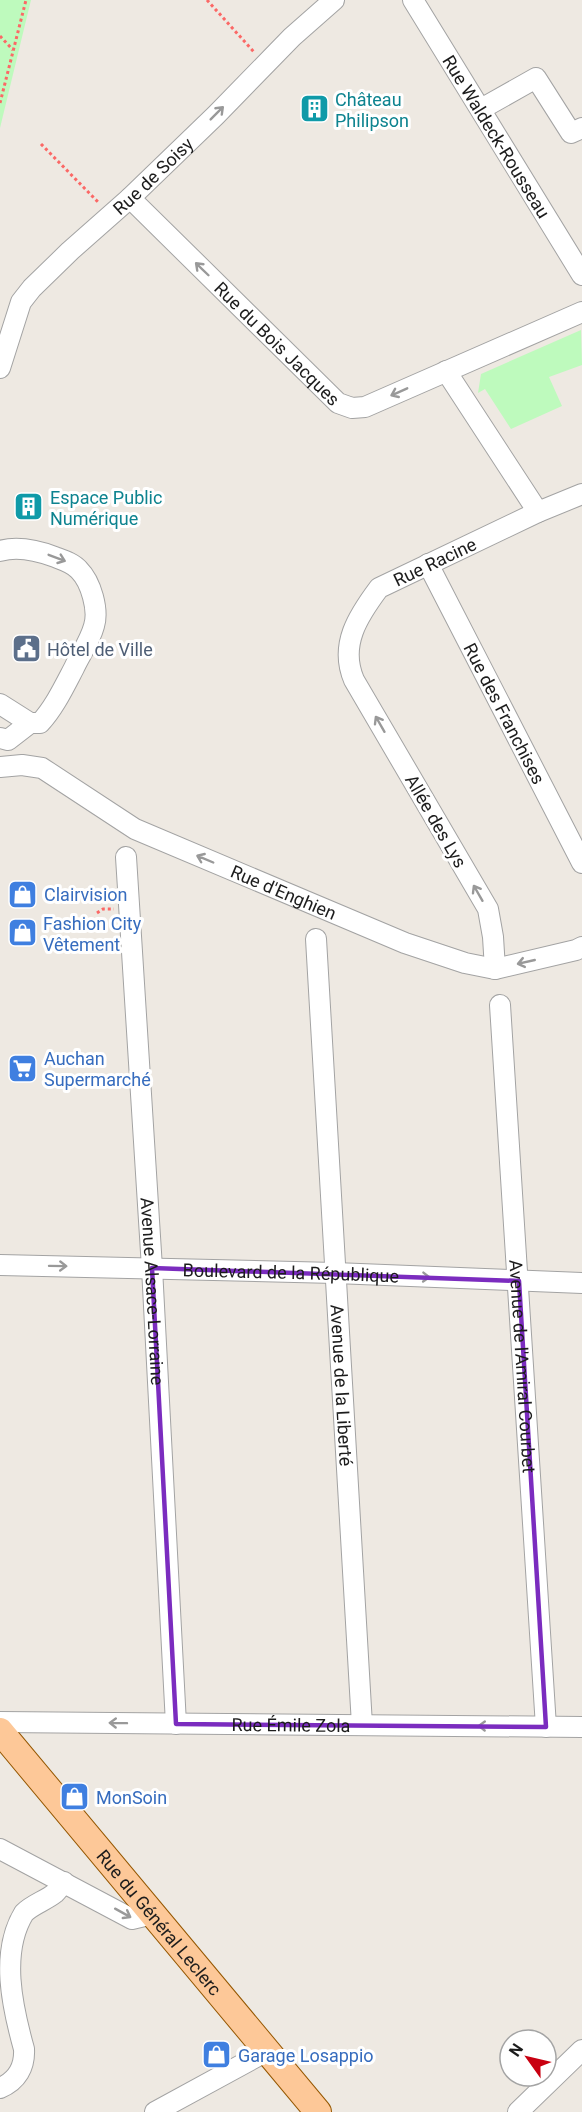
<svg xmlns="http://www.w3.org/2000/svg" width="582" height="2112" font-family="Roboto,sans-serif">
	<rect width="100%" height="100%" fill="#eee9e2"/>
	<path fill="#befabd" d="M0,0H31L0,128Z
		M581,330L582,365L549,377L562,406L511,429L485,389L478,393L481,374Z"/>
	<g fill="none" stroke-linecap="round" stroke-linejoin="round">
		<defs>
			<g id="minor">
				<path id="s1" d="M413,0L582,275"/>
				<path d="M481,109L536,78L571,133L582,128"/>
				<path id="s2" d="M130,198L338,403L352,408L365,407L582,312"/>
				<path id="s3" d="M0,368L21,302L32,288L70,251L130,198L216,115L292,37L334,0"/>
				<path d="M446,371L538,512"/>
				<path d="M0,551C17,546 39,551 55,557C63,560 73,563 79,570C91,582 99,610 94,626C90,641 80,655 74,668C64,687 54,708 40,723H30L0,704"/>
				<path id="s4" d="M428,564L582,863"/>
				<path d="M0,738L8,740L30,723"/>
				<path id="s5" d="M0,767L22,765L42,768L135,829L405,943L465,963L495,969L576,950L582,947"/>
				<path id="s6" d="M126,857L152,1268L176,1724"/>
				<path id="s7" d="M316,939L362,1725"/>
				<path id="s8" d="M495,969L493,937L488,909L354,680C339,645 358,616 379,588L538,512L582,494"/>
				<path id="s9" d="M500,1005L546,1727"/>
				<path id="s10" d="M0,1265L335,1273L582,1283"/>
				<path id="s11" d="M0,1722L582,1727"/>
				<path d="M0,1849L132,1919L153,1914"/>
				<path d="M0,2088C17,2081 25,2067 24,2049C12,2006 0,1952 24,1913C33,1904 45,1901 55,1893C58,1890 61,1886 64,1882"/>
				<path d="M155,2112L267,2051"/>
				<path d="M518,2112L582,2050"/>
			</g>
			<g id="major">
				<path id="s12" d="M0,1731L318,2112"/>
			</g>
		</defs>
		<use href="#minor" stroke="#a3a3a3" stroke-width="22"/>
		<use href="#major" stroke="#955700" stroke-width="28"/>
		<path stroke="#fb6866" stroke-width="3" stroke-dasharray="3 3" stroke-linecap="butt" d="M207,0L254,52
			M0,36L13,50
			M0,103L26,0
			M41,144L99,203
			M97,913L103,909H114"/>
		<use href="#minor" stroke="#fff" stroke-width="20"/>
		<use href="#major" stroke="#fdc898" stroke-width="26"/>
	</g>
	<defs><path id="oneway-shaft" d="M-6 0H5M1.5-3L5.5 0L1.5 3" fill="none" stroke-width="1.6" stroke-linecap="round" stroke-linejoin="round" transform="scale(1.5)"/></defs>
	<g stroke="#999">
		<use href="#oneway-shaft" transform="translate(217 113) rotate(-45)"/>
		<use href="#oneway-shaft" transform="translate(202 269) rotate(-136)"/>
		<use href="#oneway-shaft" transform="translate(399 392) rotate(156)"/>
		<use href="#oneway-shaft" transform="translate(57 558) rotate(21)"/>
		<use href="#oneway-shaft" transform="translate(380 724) rotate(-120)"/>
		<use href="#oneway-shaft" transform="translate(205 859) rotate(-157)"/>
		<use href="#oneway-shaft" transform="translate(478 893) rotate(-120)"/>
		<use href="#oneway-shaft" transform="translate(526 962) rotate(167)"/>
		<use href="#oneway-shaft" transform="translate(58 1266) rotate(1)"/>
		<use href="#oneway-shaft" transform="translate(421 1277) rotate(2)"/>
		<use href="#oneway-shaft" transform="translate(118 1723) rotate(-179)"/>
		<use href="#oneway-shaft" transform="translate(487 1726) rotate(-179)"/>
		<use href="#oneway-shaft" transform="translate(123 1913) rotate(29)"/>
	</g>
	<path fill="none" stroke="#7b2cbf" stroke-width="4.5" stroke-linejoin="round" d="M152,1268L519,1281L546,1727L176,1724Z"/>
	<defs>
		<symbol id="building-square" viewBox="-11 -11 22 22"><rect x="-9" y="-9" width="18" height="18" rx="4" fill="#0f9aa8" stroke="#fff"/><path d="M-4-6H4V6H1V3H-1V6H-4ZM-2.5-4.3h1.7v1.8h-1.7ZM.8-4.3h1.7v1.8H.8ZM-2.5-1h1.7V.8h-1.7ZM.8-1h1.7V.8H.8Z" fill="#fff"/></symbol>
		<symbol id="civic-square" viewBox="-11 -11 22 22"><rect x="-9" y="-9" width="18" height="18" rx="4" fill="#5c6f8a" stroke="#fff"/><path d="M-.6-6.5H3V-4.5H.6V-3L4-1V1h2V6H-6V1h2V-1L-.6-3ZM-1.2 2.5V6h2.4V2.5Z" fill="#fff"/></symbol>
		<symbol id="shop-square" viewBox="-11 -11 22 22"><rect x="-9" y="-9" width="18" height="18" rx="4" fill="#3f7fe0" stroke="#fff"/><path d="M-5-2.5h2.3a2.7 3.5 0 0 1 5.4 0H5L5.5 6h-11ZM-1.5-2.5h3a1.5 2.3 0 0 0-3 0Z" fill="#fff"/></symbol>
		<symbol id="supermarket-square" viewBox="-11 -11 22 22"><rect x="-9" y="-9" width="18" height="18" rx="4" fill="#3f7fe0" stroke="#fff"/><path d="M-6-5.5h2.5l.6 2H6L4.5 2H-2.5L-4.4-4H-6ZM-1.5 3.2a1.3 1.3 0 1 0 .1 0ZM3 3.2a1.3 1.3 0 1 0 .1 0Z" fill="#fff"/></symbol>
	</defs>
	<g fill-rule="evenodd">
		<use href="#building-square" x="298" y="92" width="33" height="33"/>
		<use href="#building-square" x="12" y="490" width="33" height="33"/>
		<use href="#civic-square" x="10" y="632" width="33" height="33"/>
		<use href="#shop-square" x="6" y="878" width="33" height="33"/>
		<use href="#shop-square" x="6" y="916" width="33" height="33"/>
		<use href="#supermarket-square" x="6" y="1052" width="33" height="33"/>
		<use href="#shop-square" x="58" y="1780" width="33" height="33"/>
		<use href="#shop-square" x="200" y="2038" width="33" height="33"/>
	</g>
	<g text-anchor="middle" dominant-baseline="central" stroke-width="6" stroke-linejoin="round" paint-order="stroke">
		<g font-size="18" fill="#0d838f" stroke="#fff" text-anchor="start">
			<text x="335" y="99">Château<tspan x="335" dy="21">Philipson</tspan></text>
			<text x="50" y="497">Espace Public<tspan x="50" dy="21">Numérique</tspan></text>
		</g>
		<g font-size="18" fill="#1c1c1c" stroke="#fff">
			<text stroke="none"><textPath href="#s1" startOffset="160">Rue Waldeck-Rousseau</textPath></text>
			<text stroke="none"><textPath href="#s3" startOffset="252">Rue de Soisy</textPath></text>
			<text stroke="none"><textPath href="#s2" startOffset="207">Rue du Bois Jacques</textPath></text>
			<text stroke="none"><textPath href="#s8" startOffset="488">Rue Racine</textPath></text>
			<text stroke="none"><textPath href="#s4" startOffset="168">Rue des Franchises</textPath></text>
			<text transform="translate(436 821) rotate(60)">Allée des Lys</text>
			<text stroke="none"><textPath href="#s5" startOffset="315">Rue d'Enghien</textPath></text>
			<text stroke="none"><textPath href="#s10" startOffset="291">Boulevard de la République</textPath></text>
			<text stroke="none"><textPath href="#s6" startOffset="435">Avenue Alsace-Lorraine</textPath></text>
			<text stroke="none"><textPath href="#s9" startOffset="362">Avenue de l'Amiral Courbet</textPath></text>
			<text stroke="none"><textPath href="#s7" startOffset="447">Avenue de la Liberté</textPath></text>
			<text stroke="none"><textPath href="#s11" startOffset="291">Rue Émile Zola</textPath></text>
			<text stroke="none"><textPath href="#s12" startOffset="249">Rue du Général Leclerc</textPath></text>
		</g>
		<g font-size="18" fill="#4e5e75" stroke="#fff" text-anchor="start">
			<text x="47" y="649">Hôtel de Ville</text>
		</g>
		<g font-size="18" fill="#366cbe" stroke="#fff" text-anchor="start">
			<text x="44" y="894">Clairvision</text>
			<text x="43" y="923">Fashion City<tspan x="43" dy="21">Vêtement</tspan></text>
			<text x="44" y="1058">Auchan<tspan x="44" dy="21">Supermarché</tspan></text>
			<text x="96" y="1797">MonSoin</text>
			<text x="238" y="2055">Garage Losappio</text>
		</g>
	</g>
	<g transform="translate(528 2058) rotate(304)"><circle r="28" fill="#ffffff" stroke="#a4a4a4" stroke-width="1.5"/>
	<path d="M0-4.5L10 22L0 15L-10 22Z" fill="#c90011"/>
	<text y="-9" font-size="16" font-weight="bold" text-anchor="middle" fill="#1c1c1c">N</text>
	</g>
</svg>
